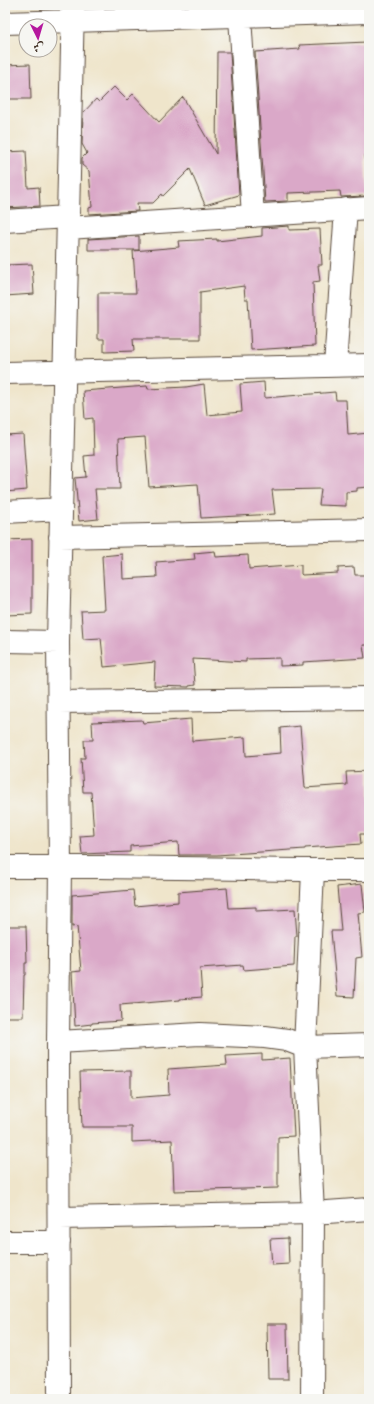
<svg xmlns="http://www.w3.org/2000/svg" width="374" height="1404" font-family="Alegreya,Amiri,serif">
	<rect width="100%" height="100%" fill="#f6f6f2"/>
	<filter id="ink" filterUnits="userSpaceOnUse"><feTurbulence type="fractalNoise" baseFrequency=".025" numOctaves="2"/><feDisplacementMap in="SourceGraphic" scale="8" xChannelSelector="R" yChannelSelector="G"/><feConvolveMatrix kernelMatrix="1 2 1 2 8 2 1 2 1" color-interpolation-filters="sRGB"/></filter>
	<filter id="wash" filterUnits="userSpaceOnUse"><feTurbulence type="fractalNoise" baseFrequency=".012" numOctaves="4" result="noise"/><feDisplacementMap in="SourceGraphic" scale="16" xChannelSelector="R" yChannelSelector="G"/><feGaussianBlur stdDeviation="0.9" result="paint"/><feColorMatrix in="noise" values="0 0 0 0 0 0 0 0 0 0 0 0 0 0 0 0 0 1.4 0 .05"/><feComposite in="paint" operator="in"/></filter>
	<g filter="url(#wash)">
		<rect width="100%" height="100%" fill="#efe5cb"/>
		<g id="blocks">
			<path fill="#daa8c8" d="M367,42L369,82V155H365L367,196L341,197L340,191L288,193V201L265,202L255,52L300,49L299,45Z
				M217,52H230L239,195L205,205L190,169L163,196L162,194L153,203H137L138,211L89,214V208L92,207L89,171L82,165V158L87,153L82,144L83,113L96,99L99,102L114,87L127,100L133,94L159,122L183,97L216,154Z
				M30,64L31,99H5V65Z
				M26,151L28,188L39,187L40,206L5,208V152Z
				M289,226V230L320,229L322,265H318L320,281L313,282L315,346L251,350L248,299H245L244,286L200,292V339H133L134,351L104,352V339H98V293H136L133,251L179,247L178,241L217,239V241L262,236V228Z
				M139,236V250H88V239Z
				M32,264L34,294L5,296V265Z
				M264,382L265,398L335,392L336,400H346L348,435L369,433V487L357,488V491L346,492V506L319,505L321,489L272,490L275,514L201,518L198,484L149,487L145,437L118,439L120,489H95L98,519L79,521L75,478L86,477L84,456L94,455L93,418L85,419L83,391L147,386L148,389L186,387L204,384L207,415L242,412L240,384Z
				M23,434L27,490L5,492V435Z
				M32,539V614L5,615V540Z
				M215,551L216,557L248,555L249,569L301,565V574L302,575L338,573V568L354,567L355,575H369L368,645H363L365,658L303,662V665L280,666V658L246,659V662L193,659L195,685L189,686V687L154,686L155,662L104,667L101,638L83,639L81,611L105,610L102,556L122,554L123,579L157,577L156,562L195,559L194,553Z
				M191,719L192,741L245,737L246,756L281,753L280,728L300,726L305,788L347,785L346,772L369,771V834H360L361,844L305,848V849L217,855H179L178,842L130,846V852L82,854L80,836L94,835L91,792H83L81,758H85L84,740H93L92,722L142,720L143,723Z
				M362,884L365,912L358,913L362,957L356,958L354,997L337,996L331,931H341L337,887Z
				M227,888L229,908L256,907V911L295,909L297,936H295L294,966L244,970L243,965L200,968L202,997L180,999V1000L120,1005L121,1021L92,1023V1024L75,1026L72,972L81,971L77,926L72,927V895L133,890L135,906L178,902V892Z
				M5,926H26L27,963H25V975H24L23,1017H5Z
				M262,1054V1060L290,1058L294,1136L278,1137V1188L174,1191L172,1140L132,1142V1127H82L80,1072L131,1071V1098L169,1095L168,1069L227,1065L226,1056Z
				M288,1238L289,1264L272,1265L270,1239Z
				M267,1324H287L288,1379H268Z"/>
		</g>
	</g>
	<g filter="url(#ink)">
		<use href="#blocks" fill-opacity="0" stroke="#564638" stroke-width="1"/>
		<g fill="none" stroke-linecap="round" stroke-linejoin="round">
			<defs>
				<path id="minor" d="M240,17L253,216
					M5,23L369,12
					M5,221L67,217
					M68,228L369,208
					M335,365L346,209
					M5,373L369,365
					M5,512L61,509
					M60,537L369,530
					M5,641L58,642
					M59,702L369,698
					M5,867C126,865 248,871 369,870
					M58,1042L200,1034L265,1037L287,1040L305,1047L369,1045
					M60,1218L313,1213L369,1209
					M5,1242H59
					M59,1399L58,1042L60,866L58,642L73,5
					M312,1399L313,1213L305,1047L313,871"/>
			</defs>
			<use href="#minor" stroke="#564638" stroke-width="24"/>
			<use href="#minor" stroke="#fff" stroke-width="22"/>
		</g>
	</g>
	<rect width="374" height="1404" fill="none" stroke="#f6f6f2" stroke-width="20"/>
	<g transform="translate(38 38) rotate(175)"><circle r="19" fill="#f6f6f2" stroke="#aba49d"/>
	<path d="M0-3L7 15L0 10L-7 15Z" fill="#b5179e"/>
	<text y="-6" font-size="11" font-weight="bold" text-anchor="middle" fill="#3b2a1e">ش</text>
	</g>
</svg>
